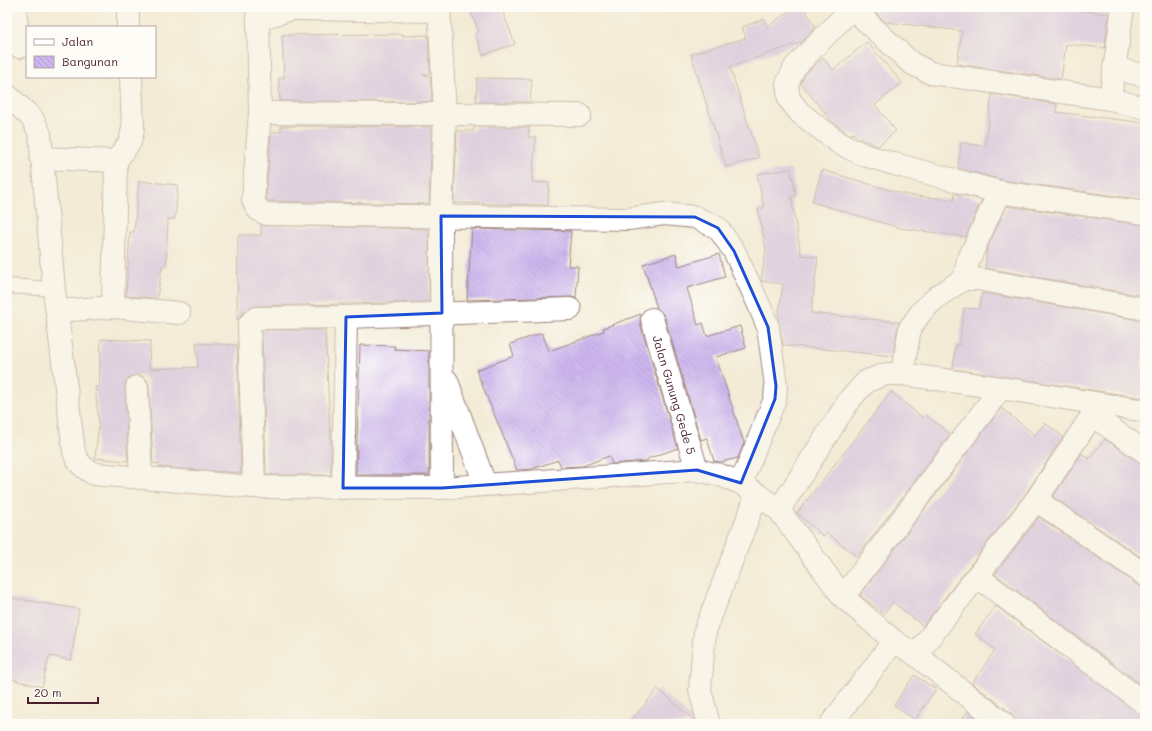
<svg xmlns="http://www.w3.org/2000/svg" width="1152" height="731" font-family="Mali,sans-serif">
	<defs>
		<pattern id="building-back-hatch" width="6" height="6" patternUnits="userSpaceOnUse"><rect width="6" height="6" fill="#cdb6ee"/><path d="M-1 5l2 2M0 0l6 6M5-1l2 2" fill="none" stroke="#b29ccc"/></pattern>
	</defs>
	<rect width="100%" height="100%" fill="#fdfcf7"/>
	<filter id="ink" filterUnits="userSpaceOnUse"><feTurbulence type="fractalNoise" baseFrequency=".025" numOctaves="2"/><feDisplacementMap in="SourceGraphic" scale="8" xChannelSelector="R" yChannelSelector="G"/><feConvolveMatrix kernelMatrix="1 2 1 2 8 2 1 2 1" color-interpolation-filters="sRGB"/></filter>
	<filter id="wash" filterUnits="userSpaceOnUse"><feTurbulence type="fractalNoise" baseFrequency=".012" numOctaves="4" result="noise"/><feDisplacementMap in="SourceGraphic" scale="16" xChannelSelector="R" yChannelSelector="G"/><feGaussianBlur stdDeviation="0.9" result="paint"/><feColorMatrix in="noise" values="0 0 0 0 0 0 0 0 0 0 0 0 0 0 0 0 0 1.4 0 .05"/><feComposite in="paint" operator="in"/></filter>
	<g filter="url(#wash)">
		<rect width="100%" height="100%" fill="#f2ebd5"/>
		<g id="blocks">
			<path fill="url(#building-back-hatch)" d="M469,7H501L515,44L483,55L475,33L479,32Z
				M795,7H803L816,27L802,42L730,67L759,158L726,167L691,54L746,38L742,27L764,19L767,27Z
				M869,7H1050L1109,14L1105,48L1066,44L1061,79L957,64L962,31L886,22Z
				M403,34V36L428,35L430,73L423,75L430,76L432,102L280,101L279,78H284L282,35Z
				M867,42L902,83L875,105L896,131L878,146L858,138L853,133L851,135L846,132L832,121L801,84L805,74L823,58L833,70Z
				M477,78L532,79L530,102H476Z
				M992,94L1057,104L1056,112L1145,123L1140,169L1145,170V200L1002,180L958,168L961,143L985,146Z
				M281,126L432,127L429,204L268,201L266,198L271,132H281Z
				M474,127H529L528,137H536L532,182L549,183L548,205L454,203L457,131H474Z
				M791,169L796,197L791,196L801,255L818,257L811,313L899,322L893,356L783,345L778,319L783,284L761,281L766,249L758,209L764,208L757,174Z
				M822,170L907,195L954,200L955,193L982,200L965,237L900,228L812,202Z
				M139,181L178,185L175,219H168L166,266H162L157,298L126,296L130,232H134Z
				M1007,206L1145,225V296L985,268L987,248Z
				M261,225L429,229V302L256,306L244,311L237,320L238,235H261Z
				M472,229L571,231L568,266H578L576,298L570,297L467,300Z
				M676,254L679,266L719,254L725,277L687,288L698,325L703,323L707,336L740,326L746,348L716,357L744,443L738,458L721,462L714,461L707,438L701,440L664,315L657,308L643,264Z
				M982,293L1145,321V342L1141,370H1145V398L953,369L956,344L959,345L964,308L979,309Z
				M641,314L640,323L678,448L647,459V461L612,464L609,456L583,466L561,467L558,460L532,469L517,470L476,370L514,356L510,344L542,333L549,351L604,331L603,328Z
				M262,330H325L331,447V475H266Z
				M101,339L150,341L149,369L198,367L196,343L237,345L241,473L159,467V464L153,463L149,386L147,380L142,376L137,375L130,377L126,382L125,387L128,461L95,458L99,424L95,387H99Z
				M360,345L395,346L394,349L429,351V475H356Z
				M891,392L923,418L926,415L950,434L857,557L826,532L823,536L797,513Z
				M1001,408L1035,435L1045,423L1063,437L1026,493L923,626L893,602L884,614L860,595Z
				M1105,439L1145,466V560L1053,497L1082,453L1089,459Z
				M1039,517L1138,585L1145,587V678L1140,684L995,574Z
				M7,597L79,609L71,660L49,656L42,687L7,678Z
				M996,606L1145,718V724H1016L1012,714L972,683L995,650L975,634Z
				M914,675L936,689L915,720L894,705Z
				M658,689L695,721L696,724H628Z
				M968,711L984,724H959Z"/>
		</g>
	</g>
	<g filter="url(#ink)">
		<use href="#blocks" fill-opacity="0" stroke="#9e8580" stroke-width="1"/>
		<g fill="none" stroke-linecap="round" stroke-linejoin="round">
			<defs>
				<path id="service" d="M7,286L54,289"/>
				<g id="minor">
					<path d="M15,7L19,47"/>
					<path d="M128,7V27"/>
					<path d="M257,7L258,19L260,113L253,199C255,207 258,211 267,214L628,219L664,214L695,217L718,228L734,251L759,305L768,327L776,386L775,399L741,483"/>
					<path d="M439,7L445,115L441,216L442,488"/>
					<path d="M851,7L911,63L931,73L1110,99L1145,108"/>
					<path d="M853,7L795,67L787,84L789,99L800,113L839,143L864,155L894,164L999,192L1145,213"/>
					<path d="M295,9L440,11"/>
					<path d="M258,19L300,7"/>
					<path d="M1114,68L1145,76"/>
					<path d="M7,95L32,118L40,134L54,289L74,452C78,464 84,468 94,474L254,487L442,488L697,470L720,475L741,483L779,510L843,597L894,641L916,655L1004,724"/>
					<path d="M1110,99L1123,7"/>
					<path d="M260,113L580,115"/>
					<path d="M41,158L116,161L130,142L133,129L131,77"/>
					<path d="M964,279L968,261L999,192"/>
					<path d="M113,307L179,313"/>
					<path d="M58,311L113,307L116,161"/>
					<path id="s1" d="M652,319L697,470"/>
					<path d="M902,374L910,328L922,311L938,296L964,279H977L1145,309"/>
					<path d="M447,381L485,484"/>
					<path d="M137,387L141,478"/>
					<path d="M1093,416L1145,452"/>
					<path d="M254,487L249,325L252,321L256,318L346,317L570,309"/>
					<path d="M343,488L346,317"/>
					<path d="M1036,500L1145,575"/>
					<path d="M779,510L850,399L867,381L886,374H902L1001,388L1145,411"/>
					<path d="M977,576L1145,704"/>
					<path d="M843,597L1001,388"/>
					<path d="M916,655L1036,500L1099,405"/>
					<path d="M709,724L700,690L705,631L757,494"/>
					<path d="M831,724L894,641"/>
				</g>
			</defs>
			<use href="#service" stroke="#9e8580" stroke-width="16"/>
			<use href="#minor" stroke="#9e8580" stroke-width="24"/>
			<use href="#service" stroke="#fff" stroke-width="14"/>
			<use href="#minor" stroke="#fff" stroke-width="22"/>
		</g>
	</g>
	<path d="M0 0H1152V731H0ZM441,216L695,217L718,228L734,251L768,327L776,386L775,399L741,483L697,470L442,488H343L346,317L442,313Z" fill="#f2ebd5" fill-opacity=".55" fill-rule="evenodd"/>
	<path fill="none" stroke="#1d4ed8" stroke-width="3" stroke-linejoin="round" d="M441,216L695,217L718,228L734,251L768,327L776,386L775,399L741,483L697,470L442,488H343L346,317L442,313Z"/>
	<g text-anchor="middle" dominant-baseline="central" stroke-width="3" stroke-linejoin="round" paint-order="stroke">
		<g font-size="12" fill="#4a1f2b" stroke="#fdfcf7">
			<text stroke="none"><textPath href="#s1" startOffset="79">Jalan Gunung Gede 5</textPath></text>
		</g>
	</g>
	<rect width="1152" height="731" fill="none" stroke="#fdfcf7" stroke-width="24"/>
	<rect x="26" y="26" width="130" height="52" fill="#fdfcf7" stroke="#b5a4a5"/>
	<rect x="34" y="39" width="20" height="6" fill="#ffffff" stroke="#b5a4a5"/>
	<text x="62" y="46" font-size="12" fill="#4a1f2b">Jalan</text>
	<rect x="34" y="56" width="20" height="12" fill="url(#building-back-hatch)" stroke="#b5a4a5"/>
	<text x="62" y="66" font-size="12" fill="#4a1f2b">Bangunan</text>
	<path d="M28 697v6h70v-6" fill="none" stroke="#4a1f2b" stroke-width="2"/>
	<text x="34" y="697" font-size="12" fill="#4a1f2b" stroke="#fdfcf7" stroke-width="3" paint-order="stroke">20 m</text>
</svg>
